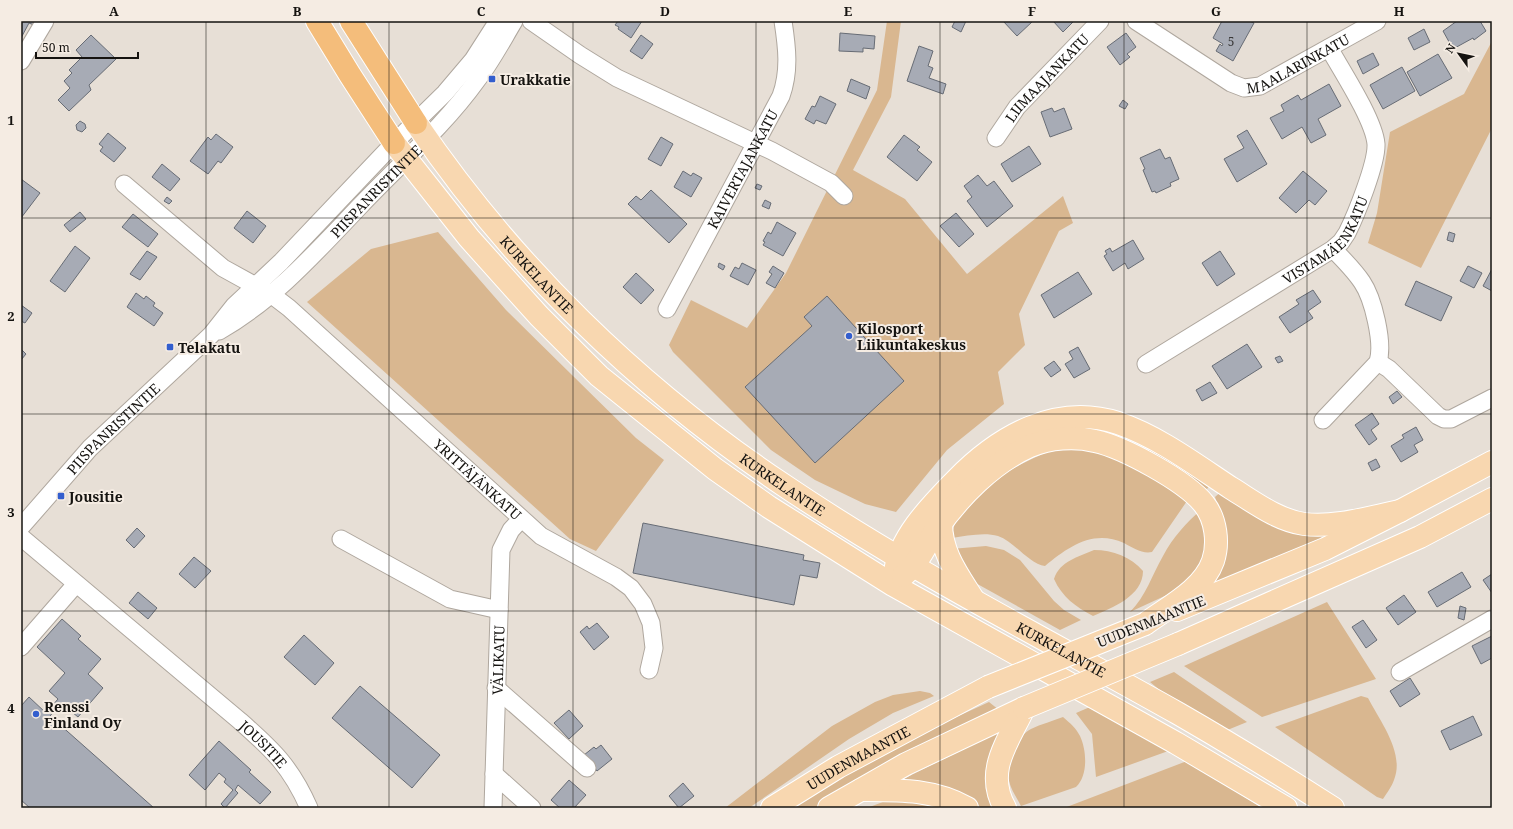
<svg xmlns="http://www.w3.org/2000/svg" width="1513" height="829" font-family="'Noto Serif',serif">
	<rect width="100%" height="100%" fill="#e7dfd6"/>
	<path fill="#d9b790" d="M887,21H901L891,97L853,170L905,199L967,274L1063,196L1073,223L1059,231L1019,314L1025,345L998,372L1004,404L947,450L896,512L865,504L815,480L771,450L673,352L669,345L691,300L747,328L786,273L877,90Z
		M1492,41V128L1421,268L1368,243L1377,213L1390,132L1464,94Z
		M438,232L506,310L636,438L664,460L596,551L570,539L307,302L371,249Z
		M1077,444L1135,464L1187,501L1152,552C1142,554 1133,548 1124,543C1093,529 1068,547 1045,566C1029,564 1015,542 998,536C984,532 966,536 952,538C953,529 955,520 960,512C974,488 1027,459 1053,450C1061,447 1069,446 1077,444Z
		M1152,444L1212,482L1207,489L1148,452Z
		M1224,489L1331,534L1205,587L1222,517L1215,497Z
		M1202,509L1206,520V559L1182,588L1130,612C1146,596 1152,575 1163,556C1173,537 1186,523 1202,509Z
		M986,546L1004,550L1020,560L1054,601L1064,610L1081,620L1060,630L972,581L951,549Z
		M1094,550C1113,550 1131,557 1143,571C1143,596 1112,608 1093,616C1076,607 1062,597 1054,579C1060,561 1078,557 1094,550Z
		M1327,602L1376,679L1262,717L1184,666Z
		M1174,672L1247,722L1225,731L1167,696L1150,682Z
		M920,691L930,693L934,696L893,713L849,739L749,808H725L832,726L875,702L893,695Z
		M1361,696L1368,698C1380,721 1405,753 1394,780C1392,786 1387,793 1383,799L1377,797L1275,727Z
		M989,702L999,710L841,791L815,808H791C855,768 920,733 989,702Z
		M1090,707L1171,750L1096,777L1092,734L1076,713Z
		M1063,717C1070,723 1076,728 1080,736C1087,751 1088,776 1076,787L1021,806C1017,798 1011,790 1009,781C1005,764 1015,737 1031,729C1041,724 1053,721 1063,717Z
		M1009,727L1000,808H982L971,801L893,784Z
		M1187,761L1262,808H1064Z
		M907,797L953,808H867L888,800Z"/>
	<path fill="#a7abb5" stroke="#676c75" d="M21,21H39L36,26L29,23L21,38Z
		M618,21H642L631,38L618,29L619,27L615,25Z
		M955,21H966L961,32L952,27Z
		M1003,21H1033L1017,36Z
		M1053,21H1074L1063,32Z
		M1222,21H1249L1254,23L1233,61L1216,51L1220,44L1222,46L1223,44L1213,38Z
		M1457,21H1480L1486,31L1474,40L1473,38L1453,49L1443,31Z
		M1424,29L1430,42L1414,50L1408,38Z
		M840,33L875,36L874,49L863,48V52L839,51Z
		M1126,33L1136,47L1127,54L1130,57L1120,65L1107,47Z
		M91,35L116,59L89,85L91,90L69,111L58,100L70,88L64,81L72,73L69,70L82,57L76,50Z
		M641,35L653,44L642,59L630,51Z
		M919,46L933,51L928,66L933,68L929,78L946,84L943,94L907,81Z
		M1373,53L1379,65L1363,74L1357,61Z
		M1438,54L1452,78L1420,96L1407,72Z
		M1402,67L1415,91L1383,109L1370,85Z
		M851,79L870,87L866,99L847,91Z
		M1329,84L1341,106L1318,119L1326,135L1311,143L1302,127L1282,139L1270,118L1284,111L1281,105L1298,95L1301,100Z
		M820,96L836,104L826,124L816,120L814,124L805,119L812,106L815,107Z
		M1123,100L1128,104L1125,109L1119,106Z
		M1052,108L1054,112L1064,108L1072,129L1050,137L1041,112Z
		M80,121L85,124L86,128L82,132L77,130L76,125Z
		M1247,130L1267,164L1237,182L1224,159L1244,148L1237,136Z
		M108,133L126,148L114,162L100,151L103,147L99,144Z
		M216,134L233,147L221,163L218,161L208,174L190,161L208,137L211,140Z
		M904,135L920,147L917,150L932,162L917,181L887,157Z
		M661,137L673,144L661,166L648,159Z
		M1029,146L1041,164L1012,182L1001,164Z
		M1160,149L1165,159L1170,157L1179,179L1170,183L1171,186L1156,193L1155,191L1152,192L1143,170L1145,169L1140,158Z
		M162,164L180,179L170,191L152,177Z
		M683,171L691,176L693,173L702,178L691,197L674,187Z
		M1303,171L1327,191L1315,205L1309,200L1296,213L1279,198Z
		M978,175L987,186L994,181L1013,206L987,227L967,201L972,197L964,186Z
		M21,179L40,193L21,218Z
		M757,184L762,186L760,190L755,188Z
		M651,190L687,224L669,243L628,204L636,196L641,200Z
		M167,197L172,201L169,204L164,201Z
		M765,200L771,203L769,209L762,206Z
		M247,211L266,226L253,243L234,228Z
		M80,212L86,219L70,232L64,225Z
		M956,213L974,234L959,247L940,226Z
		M133,214L158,234L148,247L122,227Z
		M777,222L796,233L783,256L763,245L765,242L763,241L768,232L771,234Z
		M1449,232L1455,234L1453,242L1447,240Z
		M1133,240L1144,259L1128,269L1125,263L1113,271L1104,256L1107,254L1105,251L1110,248L1112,252Z
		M75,246L90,258L65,292L50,281Z
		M147,251L157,257L140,280L130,274Z
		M1220,251L1235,274L1217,286L1202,263Z
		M719,263L725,266L723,270L718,267Z
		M742,263L756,270L748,285L730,276L735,267L739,269Z
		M773,266L784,273L775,288L766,283L772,274L769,272Z
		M1468,266L1482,273L1474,288L1460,281Z
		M1492,269V291L1483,286Z
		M1078,272L1092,294L1054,318L1041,295Z
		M636,273L654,290L641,304L623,287Z
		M1416,281L1452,297L1441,321L1405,305Z
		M1313,290L1321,302L1308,311L1313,318L1290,333L1279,317L1299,304L1296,300Z
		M136,293L144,299L146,296L155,303L153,306L163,313L154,326L127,307Z
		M827,296L904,381L815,463L745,387L812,326L804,317Z
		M21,305L32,313L25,323L21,321Z
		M1247,344L1262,367L1227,389L1212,366Z
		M1078,347L1090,369L1074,378L1065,364L1073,359L1069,352Z
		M21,349L26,354L21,360Z
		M1280,356L1283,361L1278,363L1275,358Z
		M1054,361L1061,370L1051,377L1044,368Z
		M1210,382L1217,393L1202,401L1196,390Z
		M1397,391L1402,397L1393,404L1389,397Z
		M1372,413L1379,424L1371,430L1377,439L1369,445L1355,425Z
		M1416,427L1423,440L1414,445L1418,452L1401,462L1391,446L1404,438L1402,435Z
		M1376,459L1380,467L1372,471L1368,463Z
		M643,523L804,555L803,560L820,563L817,578L800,575L794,605L633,573Z
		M137,528L145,536L134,548L126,540Z
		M194,557L211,571L195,588L179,574Z
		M1462,572L1471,587L1437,607L1428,592Z
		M1492,574V593L1483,580Z
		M138,592L157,608L148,619L129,603Z
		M1404,595L1416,612L1398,625L1386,608Z
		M1460,606L1466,608L1464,620L1458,618Z
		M62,619L81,636L78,639L101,659L88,674L103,688L78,717L61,703L50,716L154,808H30L21,800V706L29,697L46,713L58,699L49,691L65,673L37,647Z
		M1363,620L1377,640L1366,648L1352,627Z
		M597,623L609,637L594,650L580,632L587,626L589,629Z
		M304,635L334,663L315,685L284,657Z
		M1492,636V658L1481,664L1472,646Z
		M1410,678L1420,694L1400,707L1390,691Z
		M360,686L440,755L412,788L332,718Z
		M569,710L583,726L569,739L554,723Z
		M1473,716L1482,735L1450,750L1441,731Z
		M219,741L251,770L249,772L271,792L260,804L238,785L235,790L238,793L225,808L221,804L233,790L224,782L226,779L219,773L205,790L189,775Z
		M601,745L612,759L597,771L584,755L594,747L596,749Z
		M569,780L586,795L574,808H560L551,800Z
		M683,783L694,796L679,808L669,796Z"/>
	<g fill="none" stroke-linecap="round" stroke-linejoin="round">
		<defs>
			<g id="minor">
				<path d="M531,21L580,55L617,78L772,151L831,183L844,196"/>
				<path id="s1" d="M1136,21L1231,83L1244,88L1260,86L1377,21"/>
				<path d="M21,61L45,21"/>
				<path id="s2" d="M996,138L1017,107L1100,21"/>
				<path id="s3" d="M124,184L223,268L272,295L289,308L541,536L616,577L631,588L643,604L651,623L654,648L649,670"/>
				<path id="s4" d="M667,309L781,96C790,71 787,47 783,21"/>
				<path id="s5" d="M219,331C275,299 317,251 361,205C400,164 444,126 477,80C491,62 502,41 514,21"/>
				<path d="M1378,362L1389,369L1438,416L1444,419H1451L1492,398"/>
				<path id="s6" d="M1146,364L1333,249L1341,242L1347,233C1356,215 1377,163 1376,144C1374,120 1342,71 1329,48"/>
				<path d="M1323,420L1378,362C1384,343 1373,298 1362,282C1354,270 1343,259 1333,249"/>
				<path id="s7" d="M21,527L90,448L211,335L234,306L281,262L394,143L445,93L473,60L498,21"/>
				<path id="s8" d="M21,537L240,721C273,750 291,767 309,808"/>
				<path d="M341,539L450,599L499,610"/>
				<path d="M21,647L76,584"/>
				<path d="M1400,672L1492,619"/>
				<path d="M496,688L587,768"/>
				<path d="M494,774L532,808"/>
				<path id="s9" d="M493,808L501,550L511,530L521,519"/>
			</g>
			<g id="major">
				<path id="s10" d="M416,123C512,265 639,388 782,484C909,570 1046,639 1179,714C1231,744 1283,776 1333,808"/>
				<path d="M394,143L469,238L539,316L599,376L715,469L769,507L893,585L1176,743L1286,808"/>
				<path d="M941,523C941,553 958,575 973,599"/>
				<path d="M895,572C900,536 932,505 956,480C999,436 1056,403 1118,423C1159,437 1196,465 1231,488C1254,502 1277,520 1304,524C1335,528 1370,517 1400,511"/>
				<path d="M903,576C919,563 924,547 936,530C959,497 992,463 1030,446C1050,438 1074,436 1095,441C1123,447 1186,481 1204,504C1216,519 1219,543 1213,561C1203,590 1168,607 1145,624"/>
				<path d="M1177,610L1325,549L1400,511L1492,462"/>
				<path d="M1178,644L1420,537L1492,499"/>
				<path d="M861,790C899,790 933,789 967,808"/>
				<path id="s11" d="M772,808L838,767L988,687"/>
				<path d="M829,808L906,764L1024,708"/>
				<path d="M1005,808C984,771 1008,742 1024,708"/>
			</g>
			<path id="highway" d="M317,21L350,75L394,143
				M351,21L416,123"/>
		</defs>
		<use href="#minor" stroke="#afa79e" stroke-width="19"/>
		<use href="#major" stroke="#fff" stroke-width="24"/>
		<use href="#highway" stroke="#fff" stroke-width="24"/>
		<use href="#minor" stroke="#fff" stroke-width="17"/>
		<use href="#major" stroke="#f8d7b0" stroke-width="22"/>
		<use href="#highway" stroke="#f4bd7b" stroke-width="22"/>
		<defs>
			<path id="major-bridge" d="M988,687L1145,624
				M1024,708L1178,644"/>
		</defs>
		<use href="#major-bridge" stroke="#fff" stroke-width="24" stroke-linecap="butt"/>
		<use href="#major-bridge" stroke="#f8d7b0" stroke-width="22"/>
	</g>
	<path fill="none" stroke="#151310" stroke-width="1" stroke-opacity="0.55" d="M206,21V808M389,21V808M573,21V808M756,21V808M940,21V808M1124,21V808M1307,21V808M21,218H1492M21,414H1492M21,611H1492"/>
	<g fill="#335ece" stroke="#f5ece3" stroke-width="1.5">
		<rect x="488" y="75" width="8" height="8" rx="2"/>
		<circle cx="849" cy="336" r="4"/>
		<rect x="166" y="343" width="8" height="8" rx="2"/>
		<rect x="57" y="492" width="8" height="8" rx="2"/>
		<circle cx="36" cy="714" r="4"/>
	</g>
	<g text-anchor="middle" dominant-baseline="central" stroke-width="4" stroke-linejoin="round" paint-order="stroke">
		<g font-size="12" fill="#3a3939">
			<text x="1231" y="41">5</text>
		</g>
		<g font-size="14" fill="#151310" stroke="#f5ece3">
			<text stroke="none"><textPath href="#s1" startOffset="187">MAALARINKATU</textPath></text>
			<text stroke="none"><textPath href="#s2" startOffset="79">LIIMAAJANKATU</textPath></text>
			<text stroke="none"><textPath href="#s4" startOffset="159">KAIVERTAJANKATU</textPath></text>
			<text stroke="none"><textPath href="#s5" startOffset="211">PIISPANRISTINTIE</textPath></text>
			<text stroke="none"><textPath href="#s6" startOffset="221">VISTAMÄENKATU</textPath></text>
			<text stroke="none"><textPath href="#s10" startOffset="194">KURKELANTIE</textPath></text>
			<text stroke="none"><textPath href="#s7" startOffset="135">PIISPANRISTINTIE</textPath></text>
			<text stroke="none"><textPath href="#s3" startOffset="462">YRITTÄJÄNKATU</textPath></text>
			<text stroke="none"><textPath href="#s10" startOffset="518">KURKELANTIE</textPath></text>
			<text transform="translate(1151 621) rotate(-22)">UUDENMAANTIE</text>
			<text stroke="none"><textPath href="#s10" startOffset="842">KURKELANTIE</textPath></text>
			<text stroke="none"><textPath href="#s9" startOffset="148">VÄLIKATU</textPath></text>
			<text stroke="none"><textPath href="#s8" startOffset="319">JOUSITIE</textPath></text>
			<text stroke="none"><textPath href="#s11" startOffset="100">UUDENMAANTIE</textPath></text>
		</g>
		<g font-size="14" font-weight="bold" fill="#151310" stroke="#f5ece3" text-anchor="start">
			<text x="500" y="79">Urakkatie</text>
			<text x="857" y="328">Kilosport<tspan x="857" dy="16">Liikuntakeskus</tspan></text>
			<text x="178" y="347">Telakatu</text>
			<text x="69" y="496">Jousitie</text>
			<text x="44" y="706">Renssi<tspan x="44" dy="16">Finland Oy</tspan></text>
		</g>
	</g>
	<rect width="1513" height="829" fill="none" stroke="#f5ece3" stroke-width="44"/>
	<g transform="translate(1459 54) rotate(303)" stroke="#f5ece3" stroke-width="3" paint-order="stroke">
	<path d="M0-3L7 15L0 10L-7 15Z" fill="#151310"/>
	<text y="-6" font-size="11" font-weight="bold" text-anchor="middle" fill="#151310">N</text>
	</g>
	<path d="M36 52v6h102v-6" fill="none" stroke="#151310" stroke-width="2"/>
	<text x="42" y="52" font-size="12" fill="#151310" stroke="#f5ece3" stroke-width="3" paint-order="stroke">50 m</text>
	<rect x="22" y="22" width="1469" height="785" fill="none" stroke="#151310" stroke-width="1.5"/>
	<g font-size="13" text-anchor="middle" font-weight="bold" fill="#151310">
		<text x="114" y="16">A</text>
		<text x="297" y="16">B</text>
		<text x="481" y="16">C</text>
		<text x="665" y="16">D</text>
		<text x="848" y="16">E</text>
		<text x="1032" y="16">F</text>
		<text x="1216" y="16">G</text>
		<text x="1399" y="16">H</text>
		<text x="11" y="125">1</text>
		<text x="11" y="321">2</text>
		<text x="11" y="517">3</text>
		<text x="11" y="713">4</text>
	</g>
</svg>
